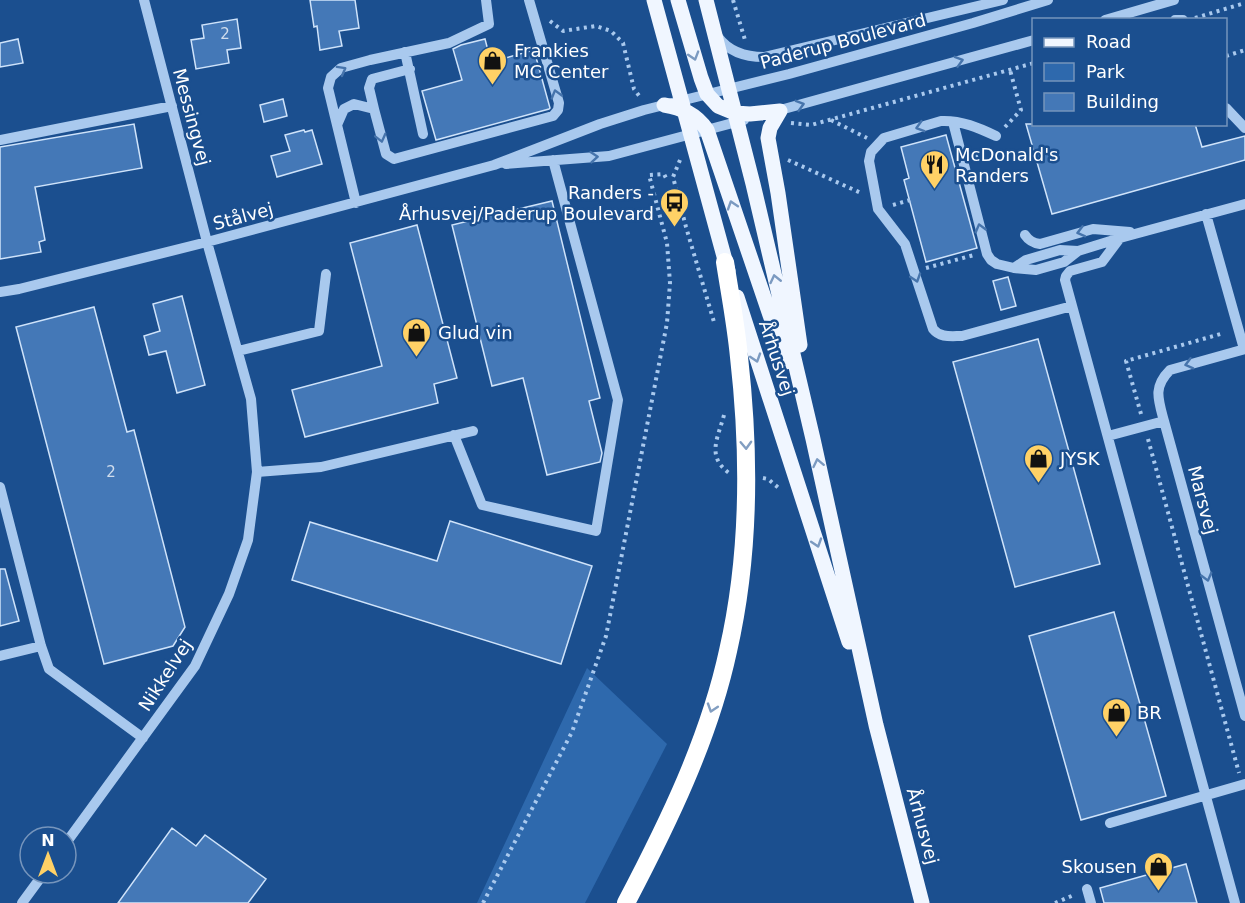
<svg xmlns="http://www.w3.org/2000/svg" width="1245" height="903" font-family="'DejaVu Sans',sans-serif">
	<rect width="100%" height="100%" fill="#1b4f8f"/>
	<path fill="#2e69ad" d="M587,668L667,744L585,903H477Z"/>
	<path fill="#4478b7" stroke="#cfe3fa" stroke-width="1.5" d="M310,0H355L359,28L339,31L342,46L320,50L317,26L314,27Z
		M237,19L241,48L227,50L229,63L196,69L191,40L204,38L202,25Z
		M18,39L23,63L0,67V43Z
		M485,39L491,62L534,50L550,108L549,109L436,140L422,91L462,80L453,49L461,45Z
		M283,99L287,116L264,122L260,105Z
		M134,124L142,168L35,187L45,240L39,242L41,252L0,259V147Z
		M1026,124H1195L1202,147L1245,136V160L1052,214Z
		M304,130L305,132L312,130L322,164L277,177L271,156L290,151L285,135Z
		M946,135L977,248L926,262L904,180L909,178L901,147Z
		M552,201L600,398L589,401L602,453L600,462L547,475L523,378L492,386L452,225Z
		M417,225L457,378L434,384L438,403L305,437L292,390L382,366L350,243Z
		M1008,277L1016,306L1001,310L993,281Z
		M182,296L205,385L177,393L166,351L149,355L144,336L160,331L153,304Z
		M94,307L127,432L134,430L185,627L173,646L104,664L16,327Z
		M1038,339L1100,564L1015,587L953,362Z
		M450,521L592,566L561,664L292,580L310,522L437,561Z
		M0,569H5L19,621L0,626Z
		M1114,612L1166,796L1081,820L1029,636Z
		M172,828L196,846L205,835L266,879L248,903H118Z
		M1186,864L1197,903H1104L1100,888Z"/>
	<g fill="none" stroke-linecap="round" stroke-linejoin="round">
		<path stroke="#a9c9ee" stroke-width="4" stroke-dasharray="3 4.5" stroke-linecap="butt" d="M733,0L745,40
			M1195,18L1245,3
			M550,21L563,31L596,26L611,31L623,43L634,89L640,97
			M1226,56L1245,50
			M831,120L867,138
			M791,123L811,125L1034,63
			M1005,127L1021,110L1010,70
			M975,156L993,151
			M680,160L673,177L686,227L714,322
			M788,160L861,193
			M893,205L910,200
			M926,268L974,255
			M1141,414L1126,361L1224,333
			M724,415C718,438 706,456 729,473
			M1148,439L1239,773
			M763,478L768,479L781,490
			M483,903L572,732L606,636L667,323L670,283L667,243L649,175L664,174L666,178
			M1055,903L1074,895"/>
		<path stroke="#a9c9ee" stroke-width="10" d="M1105,20L1174,0
			M1175,20H1183
			M718,37C729,52 745,57 764,57L1003,0
			M405,52L423,134
			M1226,108L1245,128
			M374,109L369,88L372,79L410,69
			M773,112L1034,40
			M953,122L987,254L991,260L997,264L1014,268L1036,270L1064,262L1078,251L1120,238
			M337,125L344,109L354,104L374,109L386,154L394,159L553,116L558,110L559,103L529,0
			M996,136C979,128 961,120 941,121L884,138L871,152L869,161L878,209L905,244L933,329C940,338 951,336 962,336L1072,306
			M0,140L172,106
			M506,164L609,156L744,120
			M356,203L328,88L331,77L341,68L370,60L449,43L489,24L486,0
			M1206,214L1244,349
			M1025,235C1029,241 1033,243 1040,244L1093,229L1130,232
			M1014,268L1026,260L1060,250L1078,251
			M0,292L19,289L207,242L494,165L600,124L644,110L789,74L973,23L1048,0
			M1245,349L1170,370C1153,387 1158,399 1164,421L1245,716
			M238,351L319,331L326,274
			M454,435L482,505L596,531L618,400L553,160
			M1108,436L1164,421
			M257,472L321,467L473,431
			M0,487L41,646L49,669L143,738
			M0,656L41,646
			M1110,823L1245,784
			M66,843L195,666L229,594L248,540L257,472L251,399L207,242L144,0
			M1087,889L1091,903
			M22,903L44,873
			M1235,903L1065,280L1066,276L1070,271L1102,262L1120,238L1245,204"/>
		<path stroke="#f0f6ff" stroke-width="15" d="M654,0L728,271
			M678,0L701,78L707,94L718,106L735,113L750,114L780,111
			M706,0L753,184L813,439L876,725L922,903
			M664,105C682,108 696,114 707,130L786,362
			M780,111L770,128L768,138L778,193L800,345
			M737,297L849,642"/>
		<path stroke="#fff" stroke-width="18" d="M626,903C668,823 709,739 728,651C750,555 750,454 739,357C736,325 730,294 725,262"/>
	</g>
	<defs><path id="oneway-chevron" d="M-2-3.5L2.5 0L-2 3.5" fill="none" stroke-width="1.6" stroke-linecap="round" stroke-linejoin="round" transform="scale(1.5)"/></defs>
	<g stroke="#7b9ac1">
		<use href="#oneway-chevron" transform="translate(694 56) rotate(73)"/>
		<use href="#oneway-chevron" transform="translate(732 205) rotate(-108)"/>
		<use href="#oneway-chevron" transform="translate(775 279) rotate(-103)"/>
		<use href="#oneway-chevron" transform="translate(756 358) rotate(72)"/>
		<use href="#oneway-chevron" transform="translate(818 463) rotate(-102)"/>
		<use href="#oneway-chevron" transform="translate(817 543) rotate(72)"/>
	</g>
	<g stroke="#4674ac">
		<use href="#oneway-chevron" transform="translate(959 61) rotate(-16)"/>
		<use href="#oneway-chevron" transform="translate(342 70) rotate(-29)"/>
		<use href="#oneway-chevron" transform="translate(556 94) rotate(-106)"/>
		<use href="#oneway-chevron" transform="translate(800 105) rotate(-16)"/>
		<use href="#oneway-chevron" transform="translate(920 127) rotate(164)"/>
		<use href="#oneway-chevron" transform="translate(381 138) rotate(76)"/>
		<use href="#oneway-chevron" transform="translate(594 157) rotate(-5)"/>
		<use href="#oneway-chevron" transform="translate(980 228) rotate(-105)"/>
		<use href="#oneway-chevron" transform="translate(1081 232) rotate(165)"/>
		<use href="#oneway-chevron" transform="translate(916 278) rotate(72)"/>
		<use href="#oneway-chevron" transform="translate(1189 364) rotate(165)"/>
		<use href="#oneway-chevron" transform="translate(1207 577) rotate(75)"/>
	</g>
	<g stroke="#829ec1">
		<use href="#oneway-chevron" transform="translate(746 445) rotate(88)"/>
		<use href="#oneway-chevron" transform="translate(712 708) rotate(108)"/>
	</g>
	<defs>
		<symbol id="shop-pin" viewBox="-11 -11 22 30"><path d="M0 17L-7.5 6A9.5 9.5 0 1 1 7.5 6Z" fill="#ffd166" stroke="#1b4f8f"/><path d="M-5-2.5h2.3a2.7 3.5 0 0 1 5.4 0H5L5.5 6h-11ZM-1.5-2.5h3a1.5 2.3 0 0 0-3 0Z" fill="#111"/></symbol>
		<symbol id="restaurant-pin" viewBox="-11 -11 22 30"><path d="M0 17L-7.5 6A9.5 9.5 0 1 1 7.5 6Z" fill="#ffd166" stroke="#1b4f8f"/><path d="M-5-6h1v4h1v-4h1v4h1v-4h1v5L-1.5 .5V6h-2V.5L-5-1ZM5-6V6H3V1.5H1.5Q1.5-4 5-6Z" fill="#111"/></symbol>
		<symbol id="bus-pin" viewBox="-11 -11 22 30"><path d="M0 17L-7.5 6A9.5 9.5 0 1 1 7.5 6Z" fill="#ffd166" stroke="#1b4f8f"/><path d="M-5-6H5V4H4V6H2V4H-2V6H-4V4H-5ZM-3.5-4V0h7V-4ZM-3.5 1.2v1.5H-2V1.2ZM2 1.2v1.5H3.5V1.2Z" fill="#111"/></symbol>
	</defs>
	<g fill-rule="evenodd">
		<use href="#shop-pin" x="476" y="44" width="33" height="45"/>
		<use href="#restaurant-pin" x="918" y="148" width="33" height="45"/>
		<use href="#bus-pin" x="658" y="186" width="33" height="45"/>
		<use href="#shop-pin" x="400" y="316" width="33" height="45"/>
		<use href="#shop-pin" x="1022" y="442" width="33" height="45"/>
		<use href="#shop-pin" x="1100" y="696" width="33" height="45"/>
		<use href="#shop-pin" x="1142" y="850" width="33" height="45"/>
	</g>
	<g text-anchor="middle" dominant-baseline="central" stroke-width="5" stroke-linejoin="round" paint-order="stroke">
		<g font-size="15" fill="#d0dded">
			<text x="225" y="34">2</text>
			<text x="111" y="472">2</text>
		</g>
		<g font-size="18" fill="#fff" stroke="#1b4f8f">
			<text transform="translate(843 41) rotate(-15)">Paderup Boulevard</text>
			<text transform="translate(192 117) rotate(75)">Messingvej</text>
			<text transform="translate(243 216) rotate(-15)">Stålvej</text>
			<text transform="translate(777 358) rotate(72)">Århusvej</text>
			<text transform="translate(1203 500) rotate(75)">Marsvej</text>
			<text transform="translate(165 675) rotate(-57)">Nikkelvej</text>
			<text transform="translate(923 826) rotate(75)">Århusvej</text>
		</g>
		<g font-size="18" fill="#fff" stroke="#1b4f8f" text-anchor="start">
			<text x="514" y="50">Frankies<tspan x="514" dy="21">MC Center</tspan></text>
			<text x="955" y="154">McDonald's<tspan x="955" dy="21">Randers</tspan></text>
			<text x="654" y="192" text-anchor="end">Randers -<tspan x="654" dy="21">Århusvej/Paderup Boulevard</tspan></text>
			<text x="438" y="332">Glud vin</text>
			<text x="1060" y="458">JYSK</text>
			<text x="1137" y="712">BR</text>
			<text x="1137" y="866" text-anchor="end">Skousen</text>
		</g>
	</g>
	<rect x="1032" y="18" width="195" height="108" fill="#1b4f8f" stroke="#7695bc" stroke-width="1.5"/>
	<rect x="1044" y="38" width="30" height="9" fill="#f0f6ff" stroke="#7695bc" stroke-width="1.5"/>
	<text x="1086" y="48" font-size="18" fill="#ffffff">Road</text>
	<rect x="1044" y="63" width="30" height="18" fill="#2e69ad" stroke="#7695bc" stroke-width="1.5"/>
	<text x="1086" y="78" font-size="18" fill="#ffffff">Park</text>
	<rect x="1044" y="93" width="30" height="18" fill="#4478b7" stroke="#7695bc" stroke-width="1.5"/>
	<text x="1086" y="108" font-size="18" fill="#ffffff">Building</text>
	<g transform="translate(48 855)"><circle r="28" fill="#1b4f8f" stroke="#7695bc" stroke-width="1.5"/>
	<path d="M0-4.5L10 22L0 15L-10 22Z" fill="#ffd166"/>
	<text y="-9" font-size="16" font-weight="bold" text-anchor="middle" fill="#ffffff">N</text>
	</g>
</svg>
